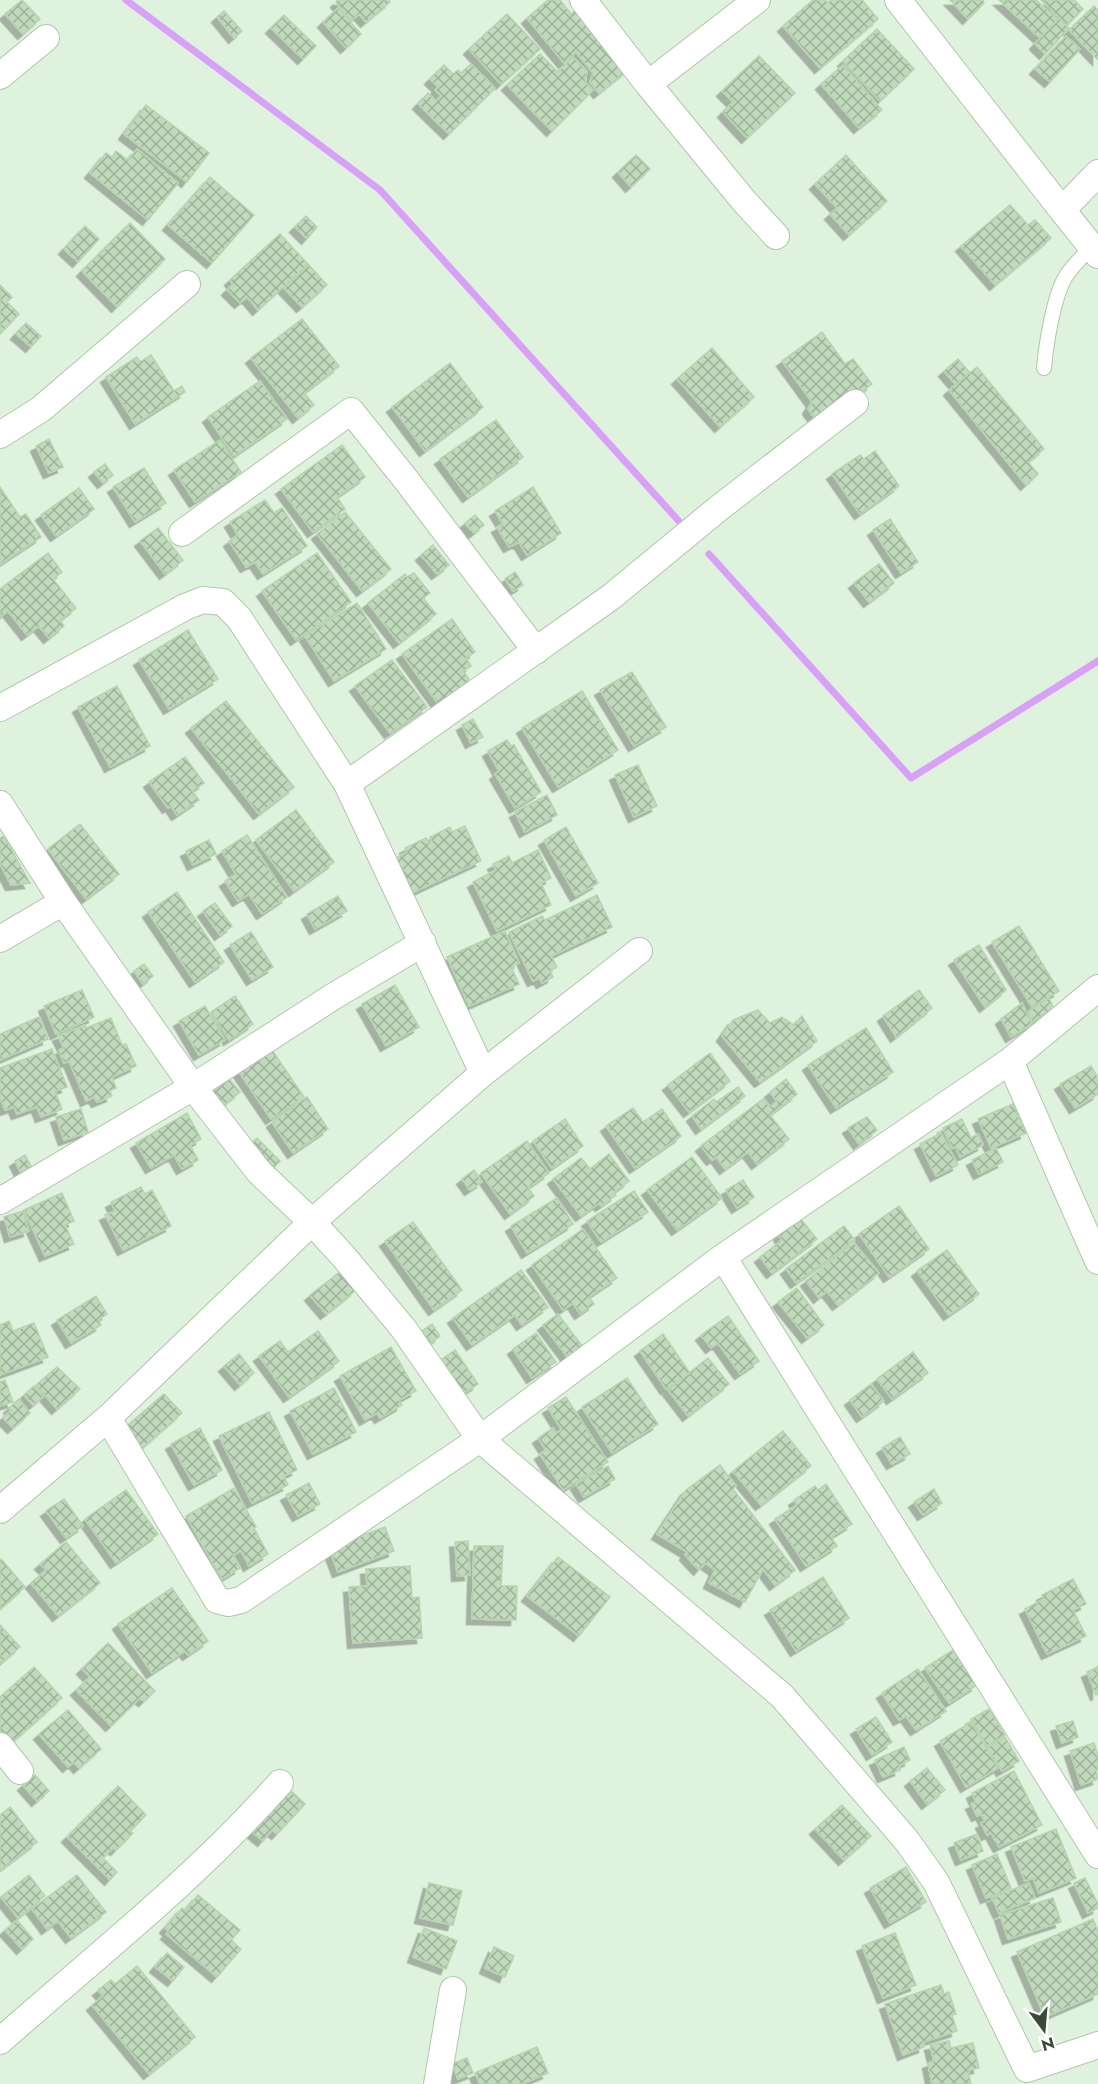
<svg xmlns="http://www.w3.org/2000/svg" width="1098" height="2084" font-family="Jost,sans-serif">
	<defs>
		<pattern id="building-cross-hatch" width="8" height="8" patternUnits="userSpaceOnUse" patternTransform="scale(1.5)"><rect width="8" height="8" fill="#c1d9bd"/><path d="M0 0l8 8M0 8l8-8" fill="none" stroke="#9eb29a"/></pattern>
		<filter id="shadow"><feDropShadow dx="-5.5" dy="5.5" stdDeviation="0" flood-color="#0004"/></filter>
	</defs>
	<rect width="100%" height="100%" fill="#eaf6e9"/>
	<path fill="#dff2dd" d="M0,0H1098V2084H0Z"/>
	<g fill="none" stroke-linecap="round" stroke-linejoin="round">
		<path stroke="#d9a0f8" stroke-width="7" d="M126,0L380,190L686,529
			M709,554L911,778L1098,661"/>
	</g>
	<path fill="url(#building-cross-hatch)" stroke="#b5d5af" stroke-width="1.5" filter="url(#shadow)" d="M22,0L40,19L23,34L5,14Z
		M338,0H389L390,2L366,22L359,14L351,21L336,2Z
		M548,0H560L571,14L580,7L630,68L599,93L590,82L593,73L576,52L564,63L527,18Z
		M813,0H826L828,3L831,0H862L878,19L820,68L783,26Z
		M950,0H983L984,3L968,19Z
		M999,0H1036L1058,20L1040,38Z
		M1041,0H1074L1083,9L1067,25Z
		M1094,6L1098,10V60L1069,30Z
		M338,8L361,34L346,48L323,22Z
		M224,11L242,31L234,38L217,17Z
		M507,14L540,49L501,84L469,49Z
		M284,15L316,46L303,59L271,28Z
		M1059,18L1069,28L1045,54L1035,44Z
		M877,29L914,69L880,101L843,61Z
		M1066,36L1080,49L1050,82L1035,69Z
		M540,54L558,72L573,57L587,71L585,82L593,90L552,131L507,85Z
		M759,56L795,93L747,138L723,112L733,102L722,91Z
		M471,64L495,88L449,134L418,104L428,93L436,101L441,96L435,90L438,87L430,79L444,65L453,74L458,70L461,73Z
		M843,65L882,110L859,128L821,84Z
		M146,105L209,153L187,182L124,134Z
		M137,149L178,183L148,220L90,173L106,153L112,157L116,151L128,160Z
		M636,155L650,169L631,187L618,172Z
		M846,155L887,201L849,235L830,214L837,208L815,184Z
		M210,177L254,215L212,263L168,225Z
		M1010,205L1028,225L1035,220L1051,238L995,285L961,246Z
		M306,216L317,227L307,239L295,227Z
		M130,223L165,259L117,307L82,271Z
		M85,226L99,239L78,262L64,249Z
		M280,234L308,264L258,310L247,297L240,303L227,290L233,284L230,280Z
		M309,265L327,285L302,307L284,288Z
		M0,285L12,297L7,302L19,314L0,334Z
		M302,319L339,366L304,393L314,405L298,418L251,358Z
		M26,323L41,336L31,347L16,334Z
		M822,332L845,364L853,359L872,384L818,423L808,409L812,402L782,361Z
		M712,348L754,397L720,427L677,379Z
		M151,355L174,391L182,386L185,392L135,424L106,377L137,357L140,362Z
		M958,359L970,373L956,385L944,371Z
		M450,363L483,407L425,451L392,407Z
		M977,367L1044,449L1028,462L1038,474L1026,485L949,390Z
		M260,381L287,419L234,456L208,417Z
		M496,420L523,457L468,497L440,459Z
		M49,439L63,467L49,473L36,446Z
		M220,440L241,472L195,502L174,470Z
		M342,445L365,477L337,497L345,509L313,532L281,489Z
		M875,451L899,486L860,514L832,474L860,455L864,459Z
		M105,464L113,475L103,483L94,472Z
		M144,468L166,503L135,522L113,487Z
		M0,487L20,517L26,514L41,537L0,564Z
		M533,487L561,533L527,555L519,542L509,547L497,527L503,524L495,511Z
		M79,488L94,509L56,536L41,515Z
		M265,500L274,513L282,508L307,546L263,574L255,562L246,567L229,541L238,535L230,522Z
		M345,512L391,569L362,591L317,534Z
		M475,515L484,525L474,533L465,523Z
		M890,519L918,562L901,573L873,530Z
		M158,528L183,560L165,574L140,541Z
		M433,545L449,565L437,574L421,555Z
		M48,553L62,572L53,579L76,608L60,620L64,626L49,638L39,626L27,635L8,611L0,617V589Z
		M317,553L351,602L296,640L262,591Z
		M879,564L894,583L869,602L854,583Z
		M515,572L523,585L513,591L505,579Z
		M414,573L430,593L423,598L436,614L399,643L368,603L405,574L407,577Z
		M357,603L386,649L334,681L305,636Z
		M452,619L475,652L466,658L471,666L463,671L469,679L467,681L469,684L439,705L402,654Z
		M188,630L218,679L169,709L139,660Z
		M392,660L427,707L390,733L355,686Z
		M632,672L666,727L634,746L600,690Z
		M117,686L150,746L110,767L78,707Z
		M582,691L618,750L558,787L522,728Z
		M226,701L294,787L259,814L191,728Z
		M473,719L483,737L471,743L462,725Z
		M507,740L511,746L514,745L541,792L515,808L495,774L499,771L488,751Z
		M185,757L204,783L192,791L199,800L177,815L171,806L168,808L149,782Z
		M638,765L657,806L634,817L615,775Z
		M547,795L557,815L525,832L515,812Z
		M296,810L334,862L294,891L256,840Z
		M80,824L119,874L86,899L48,849Z
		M465,826L481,861L412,893L396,858L407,852L405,848L426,838L429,843L432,841L430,837L450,827L452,832Z
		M566,827L598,883L576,896L544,840Z
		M247,835L287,897L262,914L249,894L238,901L225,881L236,874L222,851Z
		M4,836L30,883L11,885L0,864V838Z
		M209,840L216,854L193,865L186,851Z
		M538,850L551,878L541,883L551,905L497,931L473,882L496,870L493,864L509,856L512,863Z
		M177,892L224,962L195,982L148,912Z
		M597,895L612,927L551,956L557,967L550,971L553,977L542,983L539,978L533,981L509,932L542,916L545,920Z
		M338,896L347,911L315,929L307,914Z
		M215,903L232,926L220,935L203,911Z
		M1019,926L1059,991L1032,1007L992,942Z
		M505,931L519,963L511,967L519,984L469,1006L447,957Z
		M251,932L273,967L252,980L230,945Z
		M979,945L1006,990L985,1007L954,960Z
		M144,964L153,976L143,984L134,971Z
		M395,985L419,1027L386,1046L362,1004Z
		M82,990L94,1017L56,1034L44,1006Z
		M919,990L932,1008L896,1037L883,1016Z
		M235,996L253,1024L229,1040L211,1012Z
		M1049,998L1054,1009L1032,1022L1029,1011Z
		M1022,1003L1032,1024L1011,1037L1001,1019Z
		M205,1006L225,1040L199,1055L179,1021Z
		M758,1010L770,1023L782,1017L794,1025L802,1016L817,1041L760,1082L722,1036L733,1020Z
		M39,1017L48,1039L0,1060V1034Z
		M111,1018L122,1045L126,1044L136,1066L112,1077L116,1088L109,1091L112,1096L97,1102L94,1097L86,1101L69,1061L64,1063L59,1050L64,1048L58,1036L85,1025L86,1028Z
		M866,1028L893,1072L836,1108L808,1065Z
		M52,1049L67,1087L55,1091L62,1109L41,1117L37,1107L17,1114L14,1107L5,1110L0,1097V1068Z
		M272,1050L304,1097L271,1119L239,1072Z
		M710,1053L730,1081L689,1112L668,1085Z
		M1091,1066L1098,1078V1094L1075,1108L1060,1084Z
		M229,1079L240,1092L220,1108L209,1095Z
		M786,1079L797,1094L770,1115L789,1139L757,1164L748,1152L725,1169L716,1157L712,1160L701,1146L763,1099L770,1107L777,1101L770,1092Z
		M738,1087L745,1096L701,1129L692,1116L714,1099L716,1102Z
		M307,1097L328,1129L293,1153L272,1122Z
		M1013,1104L1026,1133L991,1148L978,1119Z
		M633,1108L643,1122L662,1109L681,1136L635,1168L606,1126Z
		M81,1109L88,1132L64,1140L56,1117Z
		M187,1113L201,1139L190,1145L198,1160L182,1169L174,1155L151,1168L136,1143Z
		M867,1117L877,1130L859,1144L848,1128Z
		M565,1119L583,1146L552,1168L533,1141Z
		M962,1119L971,1138L978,1134L983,1145L960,1157L956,1147L952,1148L943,1128Z
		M941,1133L958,1165L936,1176L920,1144Z
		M257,1138L280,1161L269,1172L246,1148Z
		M527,1141L549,1173L528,1188L534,1196L510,1214L481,1173Z
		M996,1148L1003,1162L979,1174L972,1160Z
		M609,1154L629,1181L614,1192L616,1195L601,1206L599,1203L581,1216L553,1179L581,1158L590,1169Z
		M25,1155L32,1168L21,1173L15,1161Z
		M692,1157L722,1198L677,1230L647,1190Z
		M474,1170L482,1182L470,1190L462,1179Z
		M743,1180L754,1197L737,1208L726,1190Z
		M141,1187L145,1194L152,1190L171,1226L123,1250L105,1215L115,1211L111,1202Z
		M634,1191L648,1212L601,1242L587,1221Z
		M62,1193L74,1221L65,1225L74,1244L45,1256L24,1210Z
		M557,1198L573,1224L527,1253L511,1226Z
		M899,1206L929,1249L889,1277L859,1234Z
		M23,1211L29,1231L10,1237L4,1217Z
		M800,1218L817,1239L772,1273L760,1257L782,1240L779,1235Z
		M413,1222L462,1290L434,1310L385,1241Z
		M844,1226L855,1240L796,1283L786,1269Z
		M583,1229L617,1278L589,1297L594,1304L580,1314L573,1303L563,1310L532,1265Z
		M854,1243L879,1273L838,1305L827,1291L819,1298L806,1281Z
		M947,1250L979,1294L949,1315L917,1271Z
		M521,1270L548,1307L522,1325L515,1315L472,1345L453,1318Z
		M341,1271L356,1290L326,1314L310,1295Z
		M797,1288L824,1325L807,1338L778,1302Z
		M96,1296L107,1314L98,1320L101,1325L71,1343L57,1320Z
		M558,1314L583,1347L568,1358L543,1325Z
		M728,1316L759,1361L740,1374L718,1343L711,1348L701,1335Z
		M9,1321L13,1331L34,1323L48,1357L0,1375V1325Z
		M432,1324L440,1336L428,1345L419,1333Z
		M318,1331L339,1361L289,1397L259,1356L280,1341L288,1352Z
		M536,1333L556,1362L532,1378L513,1349Z
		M663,1334L690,1373L666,1389L640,1351Z
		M391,1347L416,1391L399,1400L402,1405L380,1418L377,1413L365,1420L340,1376Z
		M455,1350L478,1384L461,1395L438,1362Z
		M913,1352L928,1373L892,1399L877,1379Z
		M239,1354L254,1373L240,1385L224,1366Z
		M708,1358L729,1384L688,1416L668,1390Z
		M57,1367L80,1389L57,1409L36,1385Z
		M627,1378L658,1424L612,1453L582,1407Z
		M5,1380L13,1402L0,1406V1382Z
		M871,1384L884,1401L862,1417L850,1400Z
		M34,1386L43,1397L33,1405L24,1395Z
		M334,1388L356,1432L313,1454L290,1411Z
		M164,1394L182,1413L140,1450L122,1430Z
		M566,1397L608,1462L563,1490L540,1454L546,1450L538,1438L553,1428L556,1433L562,1430L548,1408Z
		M19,1399L30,1413L13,1428L3,1418L11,1410L9,1408Z
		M269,1412L297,1470L284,1476L288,1485L252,1503L219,1436Z
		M200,1428L222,1470L194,1485L171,1444Z
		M783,1431L811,1466L761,1505L733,1471Z
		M900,1437L910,1454L892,1464L882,1448Z
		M720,1465L736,1486L733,1489L795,1570L775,1585L763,1569L745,1602L709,1583L715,1570L705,1563L699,1570L685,1555L687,1552L657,1534L686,1490Z
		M608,1466L615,1479L584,1497L576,1484Z
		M309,1483L320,1504L298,1516L286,1495Z
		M826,1484L852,1524L831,1537L837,1546L806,1566L775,1519L797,1505L794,1500L815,1486L818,1490Z
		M234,1488L256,1527L254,1528L268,1554L249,1566L241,1551L233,1555L240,1568L222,1579L186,1516Z
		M934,1489L942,1503L923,1515L914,1502Z
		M126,1490L158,1534L116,1563L85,1519Z
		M64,1499L83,1526L66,1538L46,1511Z
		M385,1527L394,1551L338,1572L329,1548Z
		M468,1541L470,1575L457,1576L455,1542Z
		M66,1542L100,1583L58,1616L31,1583L46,1570L40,1564Z
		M474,1546H503L501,1586H517L516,1620L472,1619Z
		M558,1557L610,1597L579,1636L527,1596Z
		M1,1559L25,1587L0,1609V1560Z
		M410,1566L412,1598L419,1597L422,1638L353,1643L349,1587L367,1586L366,1569Z
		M823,1577L849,1618L796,1651L770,1610Z
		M1073,1579L1086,1604L1073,1610L1086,1636L1047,1654L1025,1609L1044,1599L1042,1595Z
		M172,1588L208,1641L188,1655L185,1651L152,1673L118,1624Z
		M0,1625L20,1647L1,1663L0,1662Z
		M108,1643L155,1691L144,1701L140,1698L111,1726L76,1690L90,1677L82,1669Z
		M953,1650L977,1685L949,1703L925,1668Z
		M34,1667L62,1698L9,1745L0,1735V1697Z
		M1098,1667V1694L1096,1695L1087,1672Z
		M918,1669L946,1711L916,1730L906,1716L899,1720L882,1693Z
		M989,1709L1005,1735L987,1746L971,1719Z
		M68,1710L101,1749L79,1768L74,1762L68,1767L39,1734Z
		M876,1717L892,1742L872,1755L856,1729Z
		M1073,1721L1078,1737L1062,1743L1056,1726Z
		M971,1722L998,1768L966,1787L940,1741Z
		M1005,1737L1019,1761L1002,1771L987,1748Z
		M1094,1743L1098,1755V1770H1096L1098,1779L1081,1785L1070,1751Z
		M904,1747L910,1760L899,1766L900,1770L883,1777L875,1760Z
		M927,1768L945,1790L927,1804L910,1781Z
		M1014,1771L1042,1825L999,1847L991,1833L987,1835L981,1823L985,1821L981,1814L977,1816L971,1804L976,1802L972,1793Z
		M35,1775L49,1791L37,1801L23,1785Z
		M118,1786L146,1815L130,1831L133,1833L116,1850L113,1848L103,1858L117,1872L110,1880L67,1837Z
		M288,1788L305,1804L277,1834L272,1830L263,1841L250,1830Z
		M842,1805L871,1836L844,1860L815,1829Z
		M10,1807L37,1842L0,1870V1815Z
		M1056,1829L1076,1878L1039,1893L1033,1878L1025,1881L1011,1847Z
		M977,1834L983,1851L961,1860L954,1843Z
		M997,1854L1011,1888L986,1898L972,1865Z
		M906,1867L926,1902L890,1923L870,1888Z
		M29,1875L45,1896L18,1918L1,1897Z
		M77,1875L106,1912L71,1938L58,1921L47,1929L32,1909Z
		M1085,1878L1098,1904V1908L1088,1913L1074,1883Z
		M429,1883L462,1891L453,1925L420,1918Z
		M1029,1883L1035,1898L999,1913L992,1898Z
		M198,1895L240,1930L231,1940L241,1949L217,1977L166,1934L169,1931L165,1928L182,1908L185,1911Z
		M1053,1898L1061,1922L1008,1939L1000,1915Z
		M1093,1919L1098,1931V1994L1045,2017L1017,1952Z
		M17,1920L33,1939L22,1949L5,1930Z
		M424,1928L457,1941L446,1969L413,1957Z
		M895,1933L916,1985L883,1998L862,1946Z
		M494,1947L514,1956L505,1977L485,1968Z
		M167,1953L184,1967L173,1981L155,1967Z
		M137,1966L195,2037L149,2074L92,2005L103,1996L98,1990L111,1980L115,1984Z
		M941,1985L944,1994L949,1992L956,2014L952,2015L957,2031L923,2042L924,2047L903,2055L885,2004Z
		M949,2041L951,2048L973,2043L979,2068L968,2070L971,2084H932L928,2063L934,2061L930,2045Z
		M537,2047L548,2073L522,2084H480L475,2073Z
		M467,2058L473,2073L458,2079L452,2064Z"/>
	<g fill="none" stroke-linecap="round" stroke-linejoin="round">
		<defs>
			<path id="lane" d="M1044,368C1046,344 1054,295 1066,276C1073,265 1083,256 1092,247"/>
			<path id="street" d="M583,0L648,84L744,201L776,236
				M898,0L1062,210L1098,173
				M0,76L46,38
				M648,84L757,0
				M1062,210L1098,255
				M0,435L41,409L187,284
				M182,533L351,411L407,481L536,651
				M0,708L185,607L203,600L223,602L239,618L347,784L483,1073
				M347,784L611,597L719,508L855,403
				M0,804L63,902L193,1087L259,1172L312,1222L344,1257L403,1328L480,1439L782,1696L907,1841L936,1882L1027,2069L1098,2045
				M0,939L63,902
				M1010,1061L1098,1261
				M0,1201L193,1087L334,996L423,943
				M723,1257L1098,1855
				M108,1418L217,1600L228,1603L241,1600L480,1439L723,1257L1010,1061L1098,988
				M0,1510L108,1418L312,1222L483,1073L639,951
				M0,1746L20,1771
				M0,2041C95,1957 196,1878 280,1783
				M437,2084L453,1990"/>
		</defs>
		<use href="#lane" stroke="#b0c6ad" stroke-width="16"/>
		<use href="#street" stroke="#b0c6ad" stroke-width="28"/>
		<use href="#lane" stroke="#fff" stroke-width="14"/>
		<use href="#street" stroke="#fff" stroke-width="26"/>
	</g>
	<g transform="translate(1044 2030) rotate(164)" stroke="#ffffff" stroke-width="4.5" paint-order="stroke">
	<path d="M0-4.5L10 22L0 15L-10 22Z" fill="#394b36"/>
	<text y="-9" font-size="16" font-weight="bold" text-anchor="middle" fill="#394b36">N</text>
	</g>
</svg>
